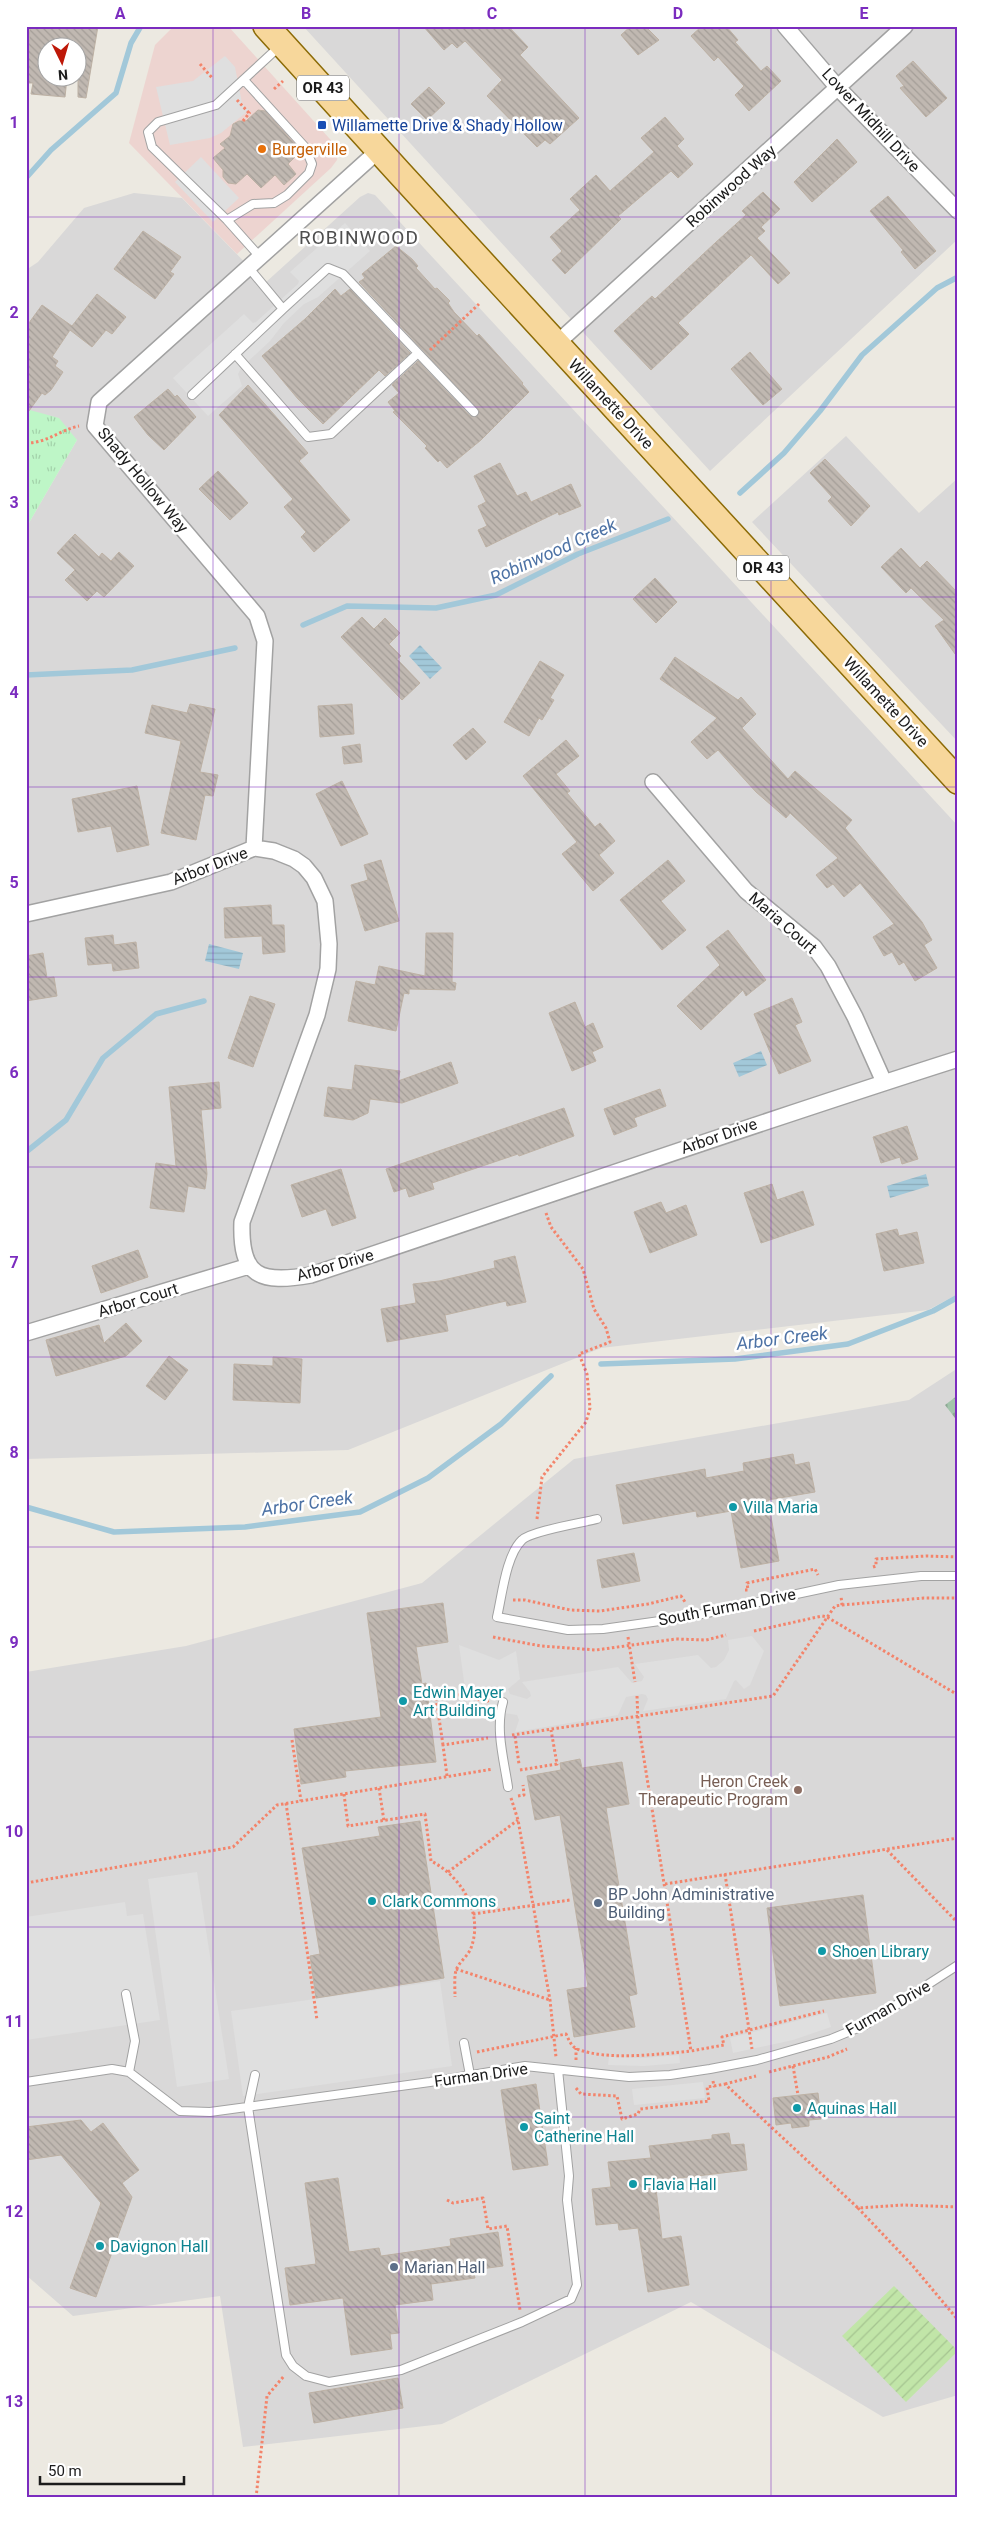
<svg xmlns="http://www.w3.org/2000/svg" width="984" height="2524" font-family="Roboto,sans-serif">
	<defs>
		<pattern id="cemetery-stones" width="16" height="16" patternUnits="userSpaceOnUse" patternTransform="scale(1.25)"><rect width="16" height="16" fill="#a3c4ab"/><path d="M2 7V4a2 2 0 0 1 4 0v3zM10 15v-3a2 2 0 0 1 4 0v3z" fill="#8ca893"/></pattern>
		<pattern id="park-tufts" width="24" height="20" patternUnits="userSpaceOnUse" patternTransform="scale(1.25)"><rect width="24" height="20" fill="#bef6c7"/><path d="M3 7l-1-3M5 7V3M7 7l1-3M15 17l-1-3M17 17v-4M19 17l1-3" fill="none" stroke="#a3d2aa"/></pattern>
		<pattern id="garden-furrows" width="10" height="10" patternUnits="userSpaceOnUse" patternTransform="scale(1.25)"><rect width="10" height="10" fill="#c1e5a8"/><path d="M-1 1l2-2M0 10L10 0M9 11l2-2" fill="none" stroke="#a5c490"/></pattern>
		<pattern id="water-rules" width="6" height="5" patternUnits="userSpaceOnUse" patternTransform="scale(1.25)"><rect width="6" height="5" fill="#a2c8d9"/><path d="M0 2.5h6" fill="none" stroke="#8babba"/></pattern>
		<pattern id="building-back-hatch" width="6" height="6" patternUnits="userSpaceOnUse" patternTransform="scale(1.25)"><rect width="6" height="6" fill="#c0b8b1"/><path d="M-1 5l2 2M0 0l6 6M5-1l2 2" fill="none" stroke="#a49e98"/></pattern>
	</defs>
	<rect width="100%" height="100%" fill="#ece9e1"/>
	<path fill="#d9d8d8" d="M303,26H958V239L710,471Z
		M134,193L182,198L265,283L360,197L368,193L375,195L958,826V1294L928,1310L601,1348L348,1450L26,1459V528L77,440L26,409V270L38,262L84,208Z
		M846,436L919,513L958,478V742L752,522Z
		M958,1368V2395L883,2417L691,2302L442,2424L243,2447L220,2296L73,2316L26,2275V1672L186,1646L422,1583L574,1459L909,1400Z"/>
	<path fill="#edd4d0" d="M174,26H228L338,148L337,160L331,168L237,254L129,143L155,45Z"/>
	<path fill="url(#cemetery-stones)" d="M958,1395V1422L945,1405Z"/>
	<path fill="url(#park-tufts)" d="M26,409L59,418L77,440L26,528Z"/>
	<path fill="url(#garden-furrows)" d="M894,2286L958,2351L906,2402L842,2336Z"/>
	<path fill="#dfdfdf" d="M225,56L235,67L242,103L249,110L221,133L210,138L170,145L156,87L193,81Z
		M201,157L239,198L213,222L175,182Z
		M345,223L370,251L318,297L304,304L284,323L270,341L241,368L238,374L242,386L208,416L173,378L244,314L253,323L256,322L298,284L299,281L290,272Z
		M752,1636L764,1651L750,1685L744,1689L736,1680L734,1681L726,1699L643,1711L648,1699L646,1695L642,1694L626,1697L618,1715L515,1732L519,1720L517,1715L485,1710L467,1703L459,1645L499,1660L516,1651L520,1679L508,1689L510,1694L527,1699L531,1696L530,1692L522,1682L618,1667L632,1683L642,1681L644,1677L635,1664L698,1655L711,1668L716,1667L724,1660L729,1650L728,1640Z
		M197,1872L229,2079L177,2087L148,1879Z
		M125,1902L127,1916L143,1914L160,2020L26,2040V1917Z
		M440,1981L452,2066L243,2096L231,2011Z
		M827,2013L831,2027L793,2040L733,2053L730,2038Z
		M679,2055L680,2063L644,2066L608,2065L609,2057L644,2058Z
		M703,2082L705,2098L634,2105L632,2089Z"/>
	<path fill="url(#water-rules)" d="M420,645L442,668L430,679L409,656Z
		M209,944L243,953L239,969L205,961Z
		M761,1051L767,1065L739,1077L733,1063Z
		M926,1174L929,1186L890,1198L887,1186Z"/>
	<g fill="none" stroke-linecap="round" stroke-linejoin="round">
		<path stroke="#a2c8d9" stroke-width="5.5" d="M26,178L51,150L116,93L131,43L141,26
			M740,493L784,453L820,411L862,355L937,288L958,277
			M303,625L347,606L436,608L496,595L578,554L668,519
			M26,675L132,670L235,648
			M26,1152L66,1120L103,1058L156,1014L204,1001
			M601,1364L735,1359L848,1344L933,1311L958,1297
			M26,1507L114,1532L245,1527L360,1512L428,1478L501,1424L551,1376"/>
	</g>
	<path fill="url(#building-back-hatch)" stroke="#bdb1a4" d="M30,26H98L86,98L78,97V48H48V78H67L65,97L31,94L33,83H26Z
		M423,26H508L528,47L520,55L579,118L550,144L545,140L537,147L487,96L502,80L465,41L457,48L452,43L444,50Z
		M631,26H645L659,40L638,55L621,35Z
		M702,26H726L738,40L735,42L761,71L767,66L781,81L749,111L735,95L744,86L718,57L714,61L691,36Z
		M913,61L947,98L926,117L900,88L904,86L896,76Z
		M429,87L445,103L427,120L411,104Z
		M258,110L265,111L301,151L288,164L296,174L284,185L275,175L261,188L247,174L236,184L228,183L223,177V170L213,158L225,148L220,144L230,136L233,124L239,121H246Z
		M665,117L684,139L677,146L693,164L678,178L671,171L618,216L621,219L565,274L552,260L562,251L550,237L580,210L570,199L596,175L610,191L654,152L641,138Z
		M837,139L857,162L812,202L794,182Z
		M763,192L780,209L761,227L765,231L757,238L790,273L778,284L751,255L678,323L689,334L651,370L614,331L652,296L655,299L715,243L746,215L742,211Z
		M888,196L936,251L915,269L901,252L903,250L870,211Z
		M143,231L181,257L170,272L174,274L155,299L114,269Z
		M396,246L412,259L418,266L416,268L435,289L437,288L450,301L448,303L454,312L477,336L479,334L523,383L522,384L529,392L481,440L447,468L440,460L438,462L425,448L427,446L393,412L395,411L388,402L399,393L392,385L418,361L470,416H477L479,410L359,282L365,278L362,274Z
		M335,289L341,296L350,289L410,353L385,376L379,370L323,424L298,399L262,356L305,319Z
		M97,294L126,317L112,334L106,330L92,347L70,330L52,357L58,361L55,366L63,372L51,390L45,395L42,393L26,415V327L42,305L72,326Z
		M750,352L782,389L763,405L731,369Z
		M248,385L308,453L299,461L350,520L314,552L301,537L306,532L284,507L293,499L219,415Z
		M168,389L175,397L177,395L196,417L164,450L148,435L134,417Z
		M825,459L870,506L851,526L828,501L832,497L810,473Z
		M500,463L517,496L526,492L531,502L571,484L581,506L559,515L558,512L486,547L478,530L487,526L478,506L486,502L474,476Z
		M218,471L248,503L230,520L199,489Z
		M75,534L99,557L102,553L111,561L119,552L134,566L104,597L97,591L87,601L65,580L75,570L57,553Z
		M901,548L920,568L927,561L958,593V658L935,626L944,620L911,588L906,593L881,567Z
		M655,578L677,602L656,623L633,599Z
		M362,617L374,629L385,618L400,633L389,644L401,656L397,659L420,683L402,700L341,637Z
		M675,657L738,700L741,697L756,714L742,728L788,779L795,771L852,820L845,828L922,922L932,940L924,945L937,968L915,981L904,962L899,965L892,952L884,956L873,937L894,924L860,883L844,897L833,884L827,888L816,875L838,858L790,813L786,818L756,792L718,750L707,759L691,742L717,718L660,679Z
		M540,661L564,675L550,698L554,700L542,720L539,718L529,736L504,722Z
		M190,704L215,709L200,772L218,775L213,796L205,795L196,840L161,833L181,741L145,733L152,705L187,713Z
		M352,704L354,734L320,737L318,706Z
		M473,728L486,742L466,760L453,745Z
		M566,740L579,756L556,774L570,791L567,793L595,827L600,823L615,841L599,855L614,873L593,891L562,854L577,842L523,776Z
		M360,744L362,762L344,764L342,747Z
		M342,781L368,834L341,846L316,794Z
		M137,786L149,845L117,852L111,826L78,832L72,799Z
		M381,860L399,921L365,931L351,885L368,880L364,865Z
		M668,860L685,881L661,901L686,930L662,950L620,900Z
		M271,905L272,925H284L285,952L263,954L262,936L225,938L224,908Z
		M728,930L766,980L746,996L743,990L701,1030L677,1006L720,965L706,947Z
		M426,933H453L452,982L456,983L455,990L409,989V994L404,993L396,1031L348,1021L356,981L375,985L379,966L425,976Z
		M113,935L114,945L136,942L139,968L113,971L112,963L88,965L85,938Z
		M43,953L47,978L54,977L57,996L26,1001V956Z
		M250,996L275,1004L253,1067L228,1058Z
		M792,998L802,1022L795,1025L811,1061L779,1074L754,1014Z
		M575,1002L585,1027L593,1023L603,1047L592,1052L596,1061L572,1071L549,1013Z
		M451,1062L458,1083L402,1103L370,1099L368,1113L353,1120L324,1116L328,1087L352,1090L355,1065L400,1071L398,1081Z
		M219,1082L221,1108L201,1110L207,1174L205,1189L188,1186L184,1212L150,1208L156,1163L176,1166L169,1087Z
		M660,1089L666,1106L634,1118L637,1126L614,1135L604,1109Z
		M564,1108L574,1136L519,1156L518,1154L432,1183L434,1189L409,1197L406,1188L394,1192L386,1169Z
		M907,1126L918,1159L902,1164L900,1157L881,1163L873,1137Z
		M341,1169L356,1218L332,1226L326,1209L302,1217L291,1185Z
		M772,1184L777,1200L803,1191L814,1225L761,1243L744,1193Z
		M661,1202L666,1213L686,1205L697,1235L650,1253L634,1212Z
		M897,1229L899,1236L917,1232L924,1263L884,1271L876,1234Z
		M138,1250L148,1277L101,1293L92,1266Z
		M515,1256L526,1302L507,1306L506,1301L445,1315L448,1331L387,1342L381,1309L416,1303L413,1284L439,1281L495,1268L494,1261Z
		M126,1323L142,1341L126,1356L56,1376L46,1340L99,1325L104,1343Z
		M169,1356L188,1370L165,1400L146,1386Z
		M273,1357L302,1359L300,1403L233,1400L234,1364L273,1366Z
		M793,1454L795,1465L809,1462L815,1492L768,1500L779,1561L741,1568L731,1511L697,1517L696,1511L623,1524L616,1485L705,1469L706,1478L744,1471L743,1463Z
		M634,1553L640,1581L602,1588L597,1560Z
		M443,1603L448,1642L416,1647L422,1684L426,1683L436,1762L345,1771L346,1777L301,1784L294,1729L381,1717L367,1613Z
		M580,1759L582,1768L622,1762L629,1804L606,1808L637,1994L629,1996L635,2027L574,2037L567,1990L588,1987L560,1815L535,1820L527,1776L561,1770L560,1763Z
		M420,1821L444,1978L316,1998L310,1956L320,1954L302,1848L380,1836L378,1827Z
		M863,1895L876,1993L780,2006L767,1908Z
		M536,2084L548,2165L513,2170L501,2090Z
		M818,2093L821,2119L809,2120V2126L792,2128L791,2123L776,2125L773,2098Z
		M81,2120L91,2132L103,2123L139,2170L122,2183L132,2197L96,2297L70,2288L101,2203L61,2155L26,2160V2127Z
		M729,2133L731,2145L744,2144L747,2170L655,2181L662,2239L681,2236L689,2285L648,2292L638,2228L619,2230L618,2223L596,2225L592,2189L611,2187L608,2162L651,2158L649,2146L712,2139V2135Z
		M338,2178L349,2252L379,2248L381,2256L451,2246L450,2239L498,2232L503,2266L473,2270L475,2278L431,2284L433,2300L395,2305L399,2333L390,2334L392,2349L351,2355L343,2298L290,2305L285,2268L316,2264L305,2183Z
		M398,2378L403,2408L314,2423L309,2393Z"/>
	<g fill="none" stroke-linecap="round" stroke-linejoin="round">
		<defs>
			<path id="service" d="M227,220L253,204L274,203L287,195L309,173L312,164L305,147L244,80
				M261,258L227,220L152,147L148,132L158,122L216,105L281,45
				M249,268L283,309L328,268L343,274L474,412
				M235,354L308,437L331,434L418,353
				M192,395L283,309
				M597,1519C582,1523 531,1531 522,1540C506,1555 502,1596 497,1617L568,1630L603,1629L688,1617L839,1585L921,1576H958
				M503,1702C495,1729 504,1760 508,1787
				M126,1994L135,2041L129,2072
				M464,2043L470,2075
				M255,2075L248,2107L286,2355L293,2366L306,2376L329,2382L401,2370L522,2322L571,2299L577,2285L567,2200L569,2176L558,2070
				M26,2082L112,2069L129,2072L180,2111L210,2112L430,2082L525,2066L629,2077L670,2075L710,2069L757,2060L831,2039L865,2025L958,1965"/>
			<path id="minor" d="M785,26L839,89L958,211
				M555,345L905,26
				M653,782L746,891L814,947L828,966L855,1017L884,1082
				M254,848L265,641L257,616L95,426L99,402L379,150
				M26,914L171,882L254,848L274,851L294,859L304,866L314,878L325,901L329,944L328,969L317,1015L242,1222C240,1277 260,1284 311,1275C527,1203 741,1128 958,1059
				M26,1333L249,1266"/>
			<path id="primary" d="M266,26C495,279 727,529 958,781"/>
		</defs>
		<use href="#service" stroke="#a2a2a2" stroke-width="10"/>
		<use href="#minor" stroke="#a2a2a2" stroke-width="18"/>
		<use href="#primary" stroke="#8c6b06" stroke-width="28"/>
		<path stroke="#f3846b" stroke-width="3" stroke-dasharray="2.5 2.5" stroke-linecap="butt" d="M200,64L213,79
			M274,89L283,81
			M237,100L249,113
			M243,121L250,112
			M430,350L479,304
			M26,443C47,443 60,430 79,426
			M537,1519L542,1477L586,1422L590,1408L587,1374L579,1354L610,1342L606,1328L594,1309L583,1269L551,1227L546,1213
			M873,1567L876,1566V1559L926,1556L958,1557
			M745,1590H748L747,1583L815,1569L818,1575
			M513,1600H525L570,1610L600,1611L648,1604L681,1596L685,1602
			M842,1605L924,1598H958
			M754,1631L822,1616L827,1617L958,1695
			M493,1637L541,1646L596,1650L676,1639L706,1640L726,1635
			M628,1637L635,1682
			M637,1696L638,1722L691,2051L724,2045L722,2037L824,2011
			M512,1735L773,1696L835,1606L842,1605L841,1596
			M515,1736L519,1764
			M292,1740L301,1801
			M443,1745L436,1698L466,1694L484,1702L491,1700
			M520,1770L557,1764L551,1730
			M447,1776L443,1745L488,1738
			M379,1788L384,1821
			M344,1794L348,1826L425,1814L431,1861C461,1876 484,1913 471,1948C468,1956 459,1962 456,1970C454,1978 455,1989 455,1997
			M518,1796L524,1795L523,1785
			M511,1798L518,1820L550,2000L556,2057
			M286,1803L317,2020
			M887,1850L958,1923
			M448,1872L518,1820
			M725,1874L752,2049
			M26,1883L233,1847L277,1805L493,1769
			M665,1884L958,1838
			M473,1914L570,1900
			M456,1969L550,2000
			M477,2052L566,2034C569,2040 571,2046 577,2049C607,2061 660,2054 691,2051
			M576,2060V2048
			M793,2066L798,2095
			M769,2072L828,2057L847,2049
			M713,2081L714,2086L725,2084L858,2208
			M725,2084L756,2076
			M576,2088L581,2094L617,2096L622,2119L638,2114L640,2109L709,2101L707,2087L714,2086
			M447,2200L453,2203L483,2198L488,2229L507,2226L520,2310
			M958,2207L903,2205L858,2208L912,2265L958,2320
			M256,2498L267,2396L284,2376"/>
		<use href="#service" stroke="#fff" stroke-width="8"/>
		<use href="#minor" stroke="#fff" stroke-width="15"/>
		<use href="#primary" stroke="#f7d79b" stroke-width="25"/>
	</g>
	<path fill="none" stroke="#7b2cbf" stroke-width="1" stroke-opacity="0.55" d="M213,26V2498M399,26V2498M585,26V2498M771,26V2498M26,217H958M26,407H958M26,597H958M26,787H958M26,977H958M26,1167H958M26,1357H958M26,1547H958M26,1737H958M26,1927H958M26,2117H958M26,2307H958"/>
	<rect fill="#1a4fb4" stroke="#fff" stroke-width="2" x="317" y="120" width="10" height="10" rx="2.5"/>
	<circle fill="#e8710a" stroke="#fff" stroke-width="2" cx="262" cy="149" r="5"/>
	<g fill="#0f9aa8" stroke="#fff" stroke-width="2">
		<circle cx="733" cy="1507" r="5"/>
		<circle cx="403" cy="1701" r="5"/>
		<circle cx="372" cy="1901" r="5"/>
		<circle cx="822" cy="1951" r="5"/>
		<circle cx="797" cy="2108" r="5"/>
		<circle cx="524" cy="2127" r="5"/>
		<circle cx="633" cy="2184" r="5"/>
		<circle cx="100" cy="2246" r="5"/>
	</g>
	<circle fill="#8d6e63" stroke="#fff" stroke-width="2" cx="798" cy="1790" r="5"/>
	<g fill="#5c6f8a" stroke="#fff" stroke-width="2">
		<circle cx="598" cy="1903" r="5"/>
		<circle cx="394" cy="2267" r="5"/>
	</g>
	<g text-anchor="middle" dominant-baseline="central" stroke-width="5" stroke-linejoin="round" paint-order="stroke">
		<g fill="#fff" stroke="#5f5f5f" stroke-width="1">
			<rect x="297" y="75.5" width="52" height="25" rx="4"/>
			<rect x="737" y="555.5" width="52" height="25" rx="4"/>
		</g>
		<g font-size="15" font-weight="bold" fill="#1b1b1b">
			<text x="323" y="88">OR 43</text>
			<text x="763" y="568">OR 43</text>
		</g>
		<g font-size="16" fill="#1b1b1b" stroke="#fff">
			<text transform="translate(871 120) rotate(47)">Lower Midhill Drive</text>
			<text transform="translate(731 186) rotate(-42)">Robinwood Way</text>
			<text transform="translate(611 404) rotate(47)">Willamette Drive</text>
			<text transform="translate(143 480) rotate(50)">Shady Hollow Way</text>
			<text transform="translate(886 702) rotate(47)">Willamette Drive</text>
			<text transform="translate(210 866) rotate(-21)">Arbor Drive</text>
			<text transform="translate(783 923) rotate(41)">Maria Court</text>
			<text transform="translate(719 1136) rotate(-19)">Arbor Drive</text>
			<text transform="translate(335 1265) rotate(-16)">Arbor Drive</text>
			<text transform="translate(138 1300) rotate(-17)">Arbor Court</text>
			<text transform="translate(727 1607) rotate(-11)">South Furman Drive</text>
			<text transform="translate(888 2008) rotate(-30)">Furman Drive</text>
			<text transform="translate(481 2075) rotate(-8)">Furman Drive</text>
		</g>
		<g font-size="16" fill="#164399" stroke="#fff" text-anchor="start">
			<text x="332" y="125">Willamette Drive &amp; Shady Hollow</text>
		</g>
		<g font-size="16" fill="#c56008" stroke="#fff" text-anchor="start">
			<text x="272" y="149">Burgerville</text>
		</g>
		<g font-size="16" fill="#0d838f" stroke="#fff" text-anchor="start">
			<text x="743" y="1507">Villa Maria</text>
			<text x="413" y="1692">Edwin Mayer<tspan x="413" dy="18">Art Building</tspan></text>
			<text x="382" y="1901">Clark Commons</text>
			<text x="832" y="1951">Shoen Library</text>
			<text x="807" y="2108">Aquinas Hall</text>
			<text x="534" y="2118">Saint<tspan x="534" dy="18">Catherine Hall</tspan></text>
			<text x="643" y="2184">Flavia Hall</text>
			<text x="110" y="2246">Davignon Hall</text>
		</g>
		<g font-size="16" fill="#785e54" stroke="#fff" text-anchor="end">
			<text x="788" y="1781">Heron Creek<tspan x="788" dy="18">Therapeutic Program</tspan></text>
		</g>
		<g font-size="16" fill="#4e5e75" stroke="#fff" text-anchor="start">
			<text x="608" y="1894">BP John Administrative<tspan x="608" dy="18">Building</tspan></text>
			<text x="404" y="2267">Marian Hall</text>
		</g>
		<g font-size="18" font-style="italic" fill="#4d72a5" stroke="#fff">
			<text transform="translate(553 551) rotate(-24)">Robinwood Creek</text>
			<text transform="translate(782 1338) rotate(-7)">Arbor Creek</text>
			<text transform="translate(307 1503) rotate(-8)">Arbor Creek</text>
		</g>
		<g font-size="19" letter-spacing="1" fill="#4e4e4e" stroke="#fff">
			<text x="359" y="237">ROBINWOOD</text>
		</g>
	</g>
	<rect width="984" height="2524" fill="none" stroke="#ffffff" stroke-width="55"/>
	<g transform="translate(62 62) rotate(175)"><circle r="24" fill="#ffffff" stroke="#a4a4a4"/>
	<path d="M0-4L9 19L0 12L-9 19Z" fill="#be1808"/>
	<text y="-8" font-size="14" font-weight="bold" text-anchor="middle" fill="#1b1b1b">N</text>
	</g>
	<path d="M40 2476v8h144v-8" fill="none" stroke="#1b1b1b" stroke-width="2.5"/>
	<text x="48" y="2476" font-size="15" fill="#1b1b1b" stroke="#ffffff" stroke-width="4" paint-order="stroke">50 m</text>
	<rect x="28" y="28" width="928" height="2468" fill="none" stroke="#7b2cbf" stroke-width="2"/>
	<g font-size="16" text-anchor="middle" font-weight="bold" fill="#7b2cbf">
		<text x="120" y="19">A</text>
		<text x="306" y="19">B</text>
		<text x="492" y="19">C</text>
		<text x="678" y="19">D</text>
		<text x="864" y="19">E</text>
		<text x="14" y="128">1</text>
		<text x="14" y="318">2</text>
		<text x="14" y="508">3</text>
		<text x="14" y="698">4</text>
		<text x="14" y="888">5</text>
		<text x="14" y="1078">6</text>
		<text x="14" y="1268">7</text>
		<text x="14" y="1458">8</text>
		<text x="14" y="1648">9</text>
		<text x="14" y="1837">10</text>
		<text x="14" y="2027">11</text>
		<text x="14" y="2217">12</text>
		<text x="14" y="2407">13</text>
	</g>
</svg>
